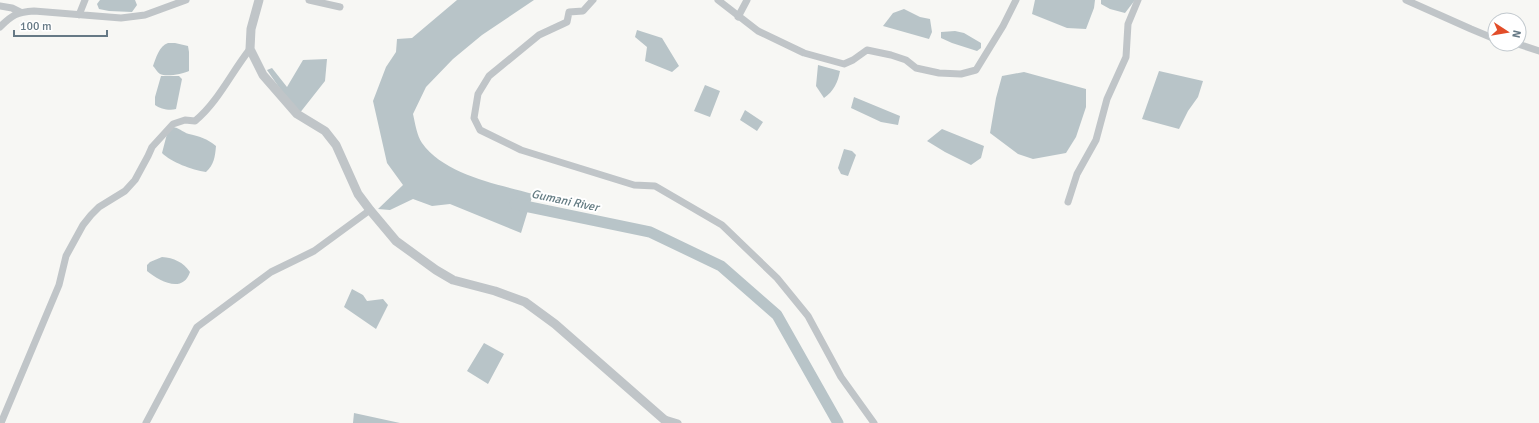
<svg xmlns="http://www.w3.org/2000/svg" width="1539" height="423" font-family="Signika,sans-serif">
	<rect width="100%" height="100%" fill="#f7f7f4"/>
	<path fill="#b8c4c8" d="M100,0H135L137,5L132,12L109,11L99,9L97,4Z
		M457,0H534L482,35L453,59L426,87L413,114C415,123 417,136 422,143C445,175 497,184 533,194L521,233L450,204L432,206L413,199L390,210L378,209L403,185L387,163L373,101L386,67L396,52L397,39L412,38Z
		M1035,0H1095L1094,8L1086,29L1067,28L1032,14Z
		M1101,0H1135L1125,13L1110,9L1101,4Z
		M904,9L920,17L930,19L932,32L929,39L883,26L893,13Z
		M637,30L662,38L679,66L672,72L645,61L647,47L635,37Z
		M955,31L964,33L981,43V48L977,51L952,43L941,38V32Z
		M168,43H175L188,46L189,52V71C183,74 166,77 160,74C157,72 155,68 153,66C156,58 159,46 168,43Z
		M327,59L325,81L299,114L292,106L267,70L272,68L287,87L303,60Z
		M818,65L840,71C838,82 834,91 824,98L816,86Z
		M1159,71L1203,81L1198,97L1188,111L1179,129L1142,119Z
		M1024,72L1086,89V107L1076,137L1066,153L1033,159L1018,154L990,133L996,98L1002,76Z
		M161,76H179L182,79L176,109C170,111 160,109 155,105V97Z
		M705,85L720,91L710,117L694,111Z
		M854,97L900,116L898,125L881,122L851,108Z
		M745,110L763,122L757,131L740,120Z
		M171,127C179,127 182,132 189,134C201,137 206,138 216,146C215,157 214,165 206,172C192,170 171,162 162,153L168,130Z
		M942,129L984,146L981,158L971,165L945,152L927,141Z
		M844,149L852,151L856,155L848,176L841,174L838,168Z
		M162,257C174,258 183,262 190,272C183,294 159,281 147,271V265L150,262Z
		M352,289L363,295L367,301L383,299L388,305L376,329L344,307Z
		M484,343L504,354L488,384L467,371Z
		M354,413L400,423H353Z"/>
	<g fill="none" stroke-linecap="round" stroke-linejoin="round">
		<path stroke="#b8c4c8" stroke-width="11" d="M515,204L650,232L721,266L777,315L838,423"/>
		<path stroke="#c0c5c8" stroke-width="7" d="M309,0L340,7
			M593,0L583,11L569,12L567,22L539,35L489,76L478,94L474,118L480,130L521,150L634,185L655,186L722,225L777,278L808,316L841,377L874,423
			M718,0L758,31L804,53L844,64L853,60L867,50L891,55L906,60L916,68L939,73L961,74L976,70L1003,26L1016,0
			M1406,0L1471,29L1495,39
			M0,6L12,8L20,12
			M79,15L85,0
			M738,17L747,0
			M0,27C12,15 17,12 34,11L121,18L145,15L186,0
			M1518,44L1539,51
			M1068,202L1077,174L1096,140L1107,99L1126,57L1128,24L1138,0
			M665,419L678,423
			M1,423L59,285L66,256L83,225L91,215L99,207L125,191L135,180L148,156L152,147L173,124L185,120L195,121C218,102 231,73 250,49
			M146,423L197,327L271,272L314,251L370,210"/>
		<path stroke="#c0c5c8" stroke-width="9" d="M259,0L251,29L250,49L263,75L297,114L325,131L336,145L358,194L370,210L396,241L436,270L453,280L495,291L525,302L555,324L668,423"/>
	</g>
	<g text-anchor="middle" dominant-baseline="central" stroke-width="4" stroke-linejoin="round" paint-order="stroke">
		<g font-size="12" font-style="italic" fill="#627a81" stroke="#fff">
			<text transform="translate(565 201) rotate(12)">Gumani River</text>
		</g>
	</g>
	<g transform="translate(1507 32) rotate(102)"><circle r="19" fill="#ffffff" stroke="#c2c9ce"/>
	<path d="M0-3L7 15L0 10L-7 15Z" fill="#e24d29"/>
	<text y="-6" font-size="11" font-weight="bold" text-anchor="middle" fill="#667985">N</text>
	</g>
	<path d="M14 30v6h93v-6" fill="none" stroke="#667985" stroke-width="2"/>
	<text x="20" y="30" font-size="12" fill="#667985" stroke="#ffffff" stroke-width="3" paint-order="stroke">100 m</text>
</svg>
